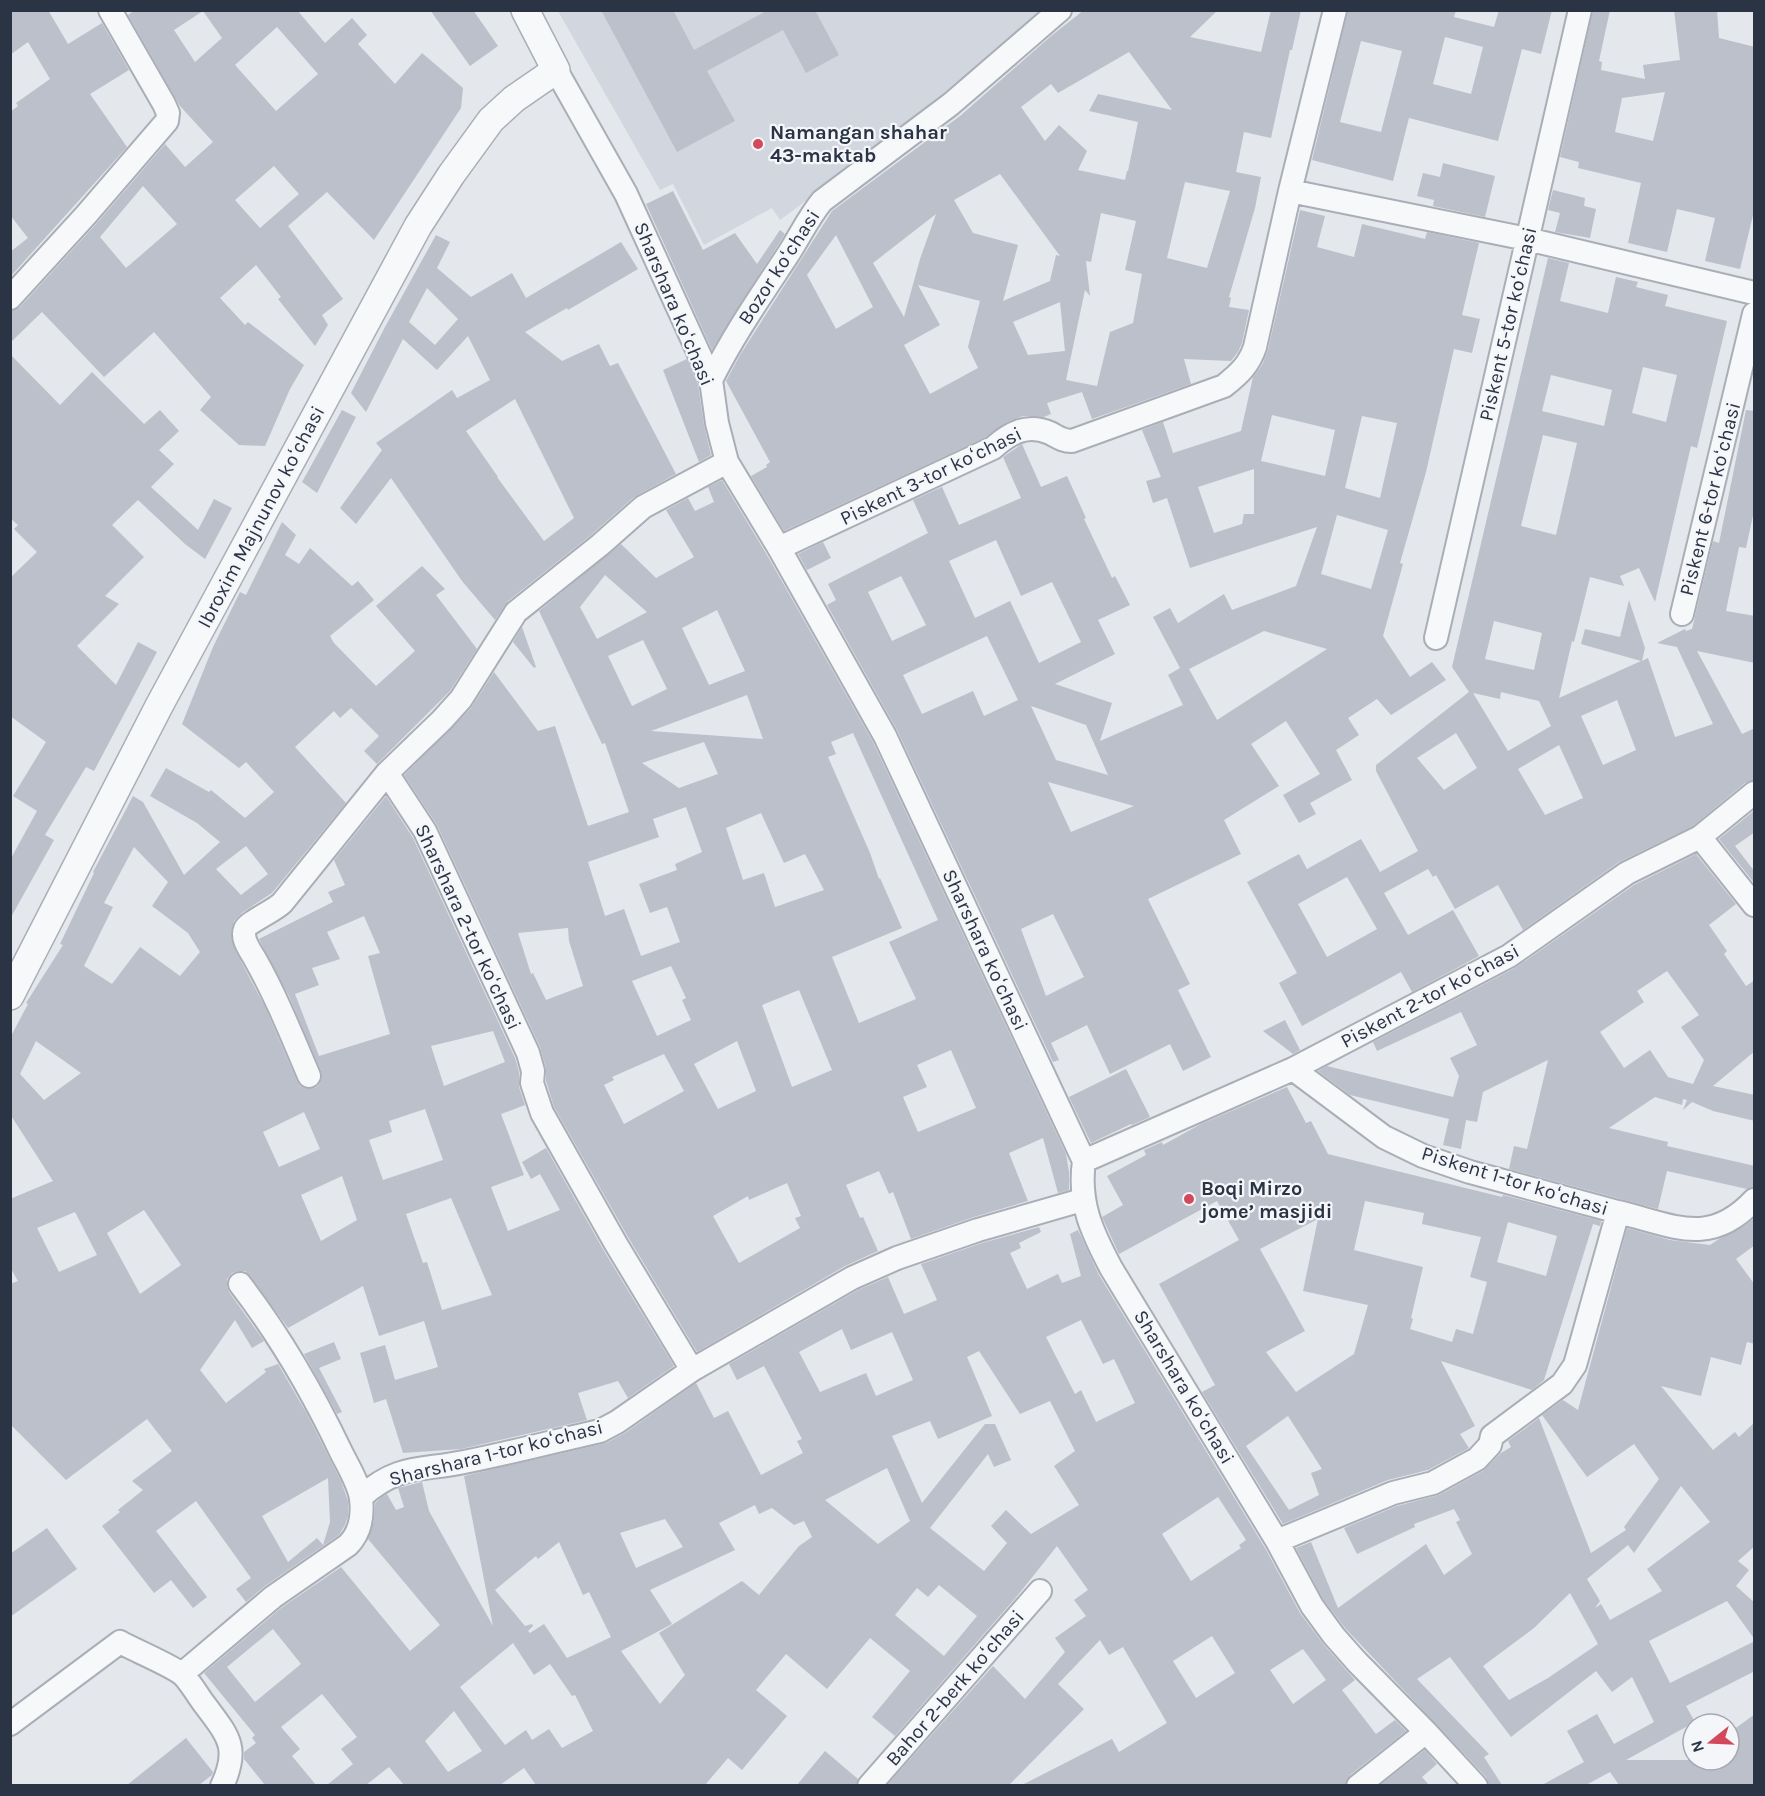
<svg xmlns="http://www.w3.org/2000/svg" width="1765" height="1796" font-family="Karla,sans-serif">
	<rect width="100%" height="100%" fill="#e4e7ec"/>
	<path fill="#d2d6de" d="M558,11H1048L935,105L780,220L772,208L704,245L673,184L660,190Z"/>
	<path fill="#bbc0ca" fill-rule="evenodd" d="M10,10H48L68,44L102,23L129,70L90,94L127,147L10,277V252L28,238L10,215V112L18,106L16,103L50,79L28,42L10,55Z
		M135,10H297L325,43L352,18L367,35L358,44L395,84L422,53L463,88L461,108L374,240L327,192L288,226L343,299L322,315L328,325L315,346L278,299L281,297L256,265L220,298L245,325L248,322L304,365L290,389L265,446L239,445L200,410L211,397L154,332L104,377L42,312L10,343V311L20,307L96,224L165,144L185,167L213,142L180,106L128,15ZM203,11L222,38L195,62L174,30ZM277,27L318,74L276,111L235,65ZM274,166L299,194L260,228L235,200ZM143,186L177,224L126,268L100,237Z
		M430,10H473L498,46L470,66Z
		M601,10H673L694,50L768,10H818L816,12L839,55L806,73L783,30L707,71L735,121L677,152Z
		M1084,10H1218L1190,37L1261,52L1271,10H1301L1292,50H1290L1271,138L1244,132L1236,172L1261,177L1255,208L1229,297L1231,298L1229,307L1249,310L1242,343L1238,352L1231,361L1184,359L1191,384L1092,419L1082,392L1047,403L1051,414L1044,417L1023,416L1007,422L986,437L784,531L751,476L767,467L766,465L770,462L726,381L740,355L832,211L960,116L1051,36ZM1129,52L1172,110L1098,94L1089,111L1138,122L1128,171H1127L1125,180L1078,170L1087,151L1059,125L1045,141L1021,107L1051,84L1058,93ZM1000,174L1060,256L1056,255L1050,281L1003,301L1018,245L973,233L954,200ZM1185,182L1230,191L1207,268L1167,258ZM1101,213L1136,221L1125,270L1142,274L1133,323L1110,332L1097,386L1066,380L1085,290L1090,296L1086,261L1091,262ZM936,214L920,259L904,317L873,263ZM836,235L873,307L836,329L807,275ZM918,285L980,301L968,347L978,368L930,394L904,345L940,325ZM1060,302L1065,351L1028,355L1013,322Z
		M1348,10H1456L1454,17L1494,27L1499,10H1552L1541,54L1522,49L1498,141L1409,118L1393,181L1312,160ZM1445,37L1483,47L1471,94L1433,84ZM1361,41L1402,51L1381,132L1340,122Z
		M1593,10H1610L1599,61L1602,62L1601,70L1645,79L1643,65L1680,60L1674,10H1717L1719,38L1755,47V207L1740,269L1705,261L1715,218L1677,209L1667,252L1628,243L1641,183L1578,168L1579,162L1560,157ZM1665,92L1653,141L1615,132L1622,98Z
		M1443,163L1495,176L1485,217L1433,206L1434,200L1417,196L1423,173L1440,177Z
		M1553,190L1585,198L1584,206L1596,209L1590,238L1555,232L1560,213L1548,210Z
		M673,191L703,250L735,233L757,264L780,230L785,234L712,350L646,204Z
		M1300,210L1325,216L1317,247L1354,257L1362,224L1425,239L1427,232L1479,243L1462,315L1480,319L1472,353L1454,349L1426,472L1400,563L1403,564L1383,636L1410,677L1432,662L1446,680L1391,715L1377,699L1348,718L1359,735L1336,750L1352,780L1310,803L1316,814L1299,823L1283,795L1320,774L1286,721L1251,744L1279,786L1224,820L1241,854L1148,899L1190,984L1178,990L1211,1057L1183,1071L1170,1044L1110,1074L1087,1025L1051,1043L1059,1060L1053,1062L897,730L827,605L836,600L828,584L928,533L913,500L942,487L959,525L1021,498L1003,457L1022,444L1041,487L1067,476L1086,518L1084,519L1112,578L1115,576L1130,605L1098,620L1115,654L1055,684L1112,703L1100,741L1183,705L1168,675L1180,668L1153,617L1170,608L1178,623L1224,594L1232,610L1296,586L1317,527L1190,568L1167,498L1153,503L1146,481L1161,477L1142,430L1163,422L1173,453L1241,431L1253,377L1262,365L1268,350ZM1272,415L1335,430L1325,476L1261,461ZM1362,416L1397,423L1380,498L1345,488ZM1254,469V514H1244L1242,524L1214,533L1198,487ZM1337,515L1388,530L1371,589L1321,574ZM996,540L1021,596L1052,582L1081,642L1039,663L1010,601L975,618L949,561ZM901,576L926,625L892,641L868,592ZM1264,631L1327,649L1217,720L1189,669ZM987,636L1018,700L984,716L973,691L922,714L903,675ZM1031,706L1086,725L1108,775L1056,760ZM1048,782L1134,806L1071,832ZM1053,914L1084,977L1046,996L1021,929Z
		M436,235L450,242L437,268L471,297L512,273L526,298L621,242L638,269L568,310L567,308L525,332L562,361L599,344L610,366L618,363L676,474L634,497L591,535L508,601L495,620L462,581L391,478L356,524L340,508L382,450L376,443L452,390L457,398L490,380L468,336L437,370L403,339L366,412L351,393L385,327ZM427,288L458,319L435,345L409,322ZM515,399L574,518L544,541L497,477H498L466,431Z
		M1548,258L1569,263L1560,301L1608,313L1616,277L1638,282L1636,287L1668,295L1665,306L1727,321L1697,448L1691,446L1655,602L1639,568L1620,576L1624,586L1590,577L1574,642L1572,641L1559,698L1641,661L1581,644L1585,629L1620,637L1629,600L1645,648L1642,661L1648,658L1675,737L1713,724L1677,647L1657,643L1685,629L1686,631L1692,629L1713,541L1719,543L1746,410L1755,411V506L1746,548L1739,547L1726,611L1755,616V663L1697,651L1742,734L1755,728V780L1745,783L1693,826L1619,862L1523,930L1498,885L1455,909L1436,875L1433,877L1428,869L1384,893L1408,935L1453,910L1479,956L1412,992L1401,972L1302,1026L1279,983L1297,973L1247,882L1299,854L1307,869L1361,839L1380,872L1418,851L1376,771V765L1469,692L1452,667ZM1643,367L1677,375L1666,422L1632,413ZM1551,375L1612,390L1604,426L1542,411ZM1543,435L1577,443L1556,535L1521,526ZM1494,621L1542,633L1534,670L1485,659ZM1501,692L1539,701L1551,726L1508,751L1473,693L1500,699ZM1617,700L1636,750L1603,765L1581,716ZM1456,733L1477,768L1444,790L1417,758ZM1559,745L1583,798L1545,815L1518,769ZM1347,877L1377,929L1327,957L1298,904Z
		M10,354L60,405L92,372L144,424L160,410L179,431L159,450L174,464L151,487L198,530L214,499L232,508L205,559L185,544L138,500L112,525L144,557L105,596L119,604L77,646L116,685L138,642L157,652L94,771L86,767L45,835L54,840L10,919V860L37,811L13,796L46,742L10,716V578L37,552L14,529L18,525L10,518Z
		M687,359L698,384L704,425L711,455L699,462L663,370Z
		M342,410L356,417L317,493L302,482Z
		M722,480L767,555L873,742L1066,1154L1069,1172V1190L1058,1193L1043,1138L1009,1153L1028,1201L974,1217L911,1239L893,1192L889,1194L879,1171L846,1185L860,1218L863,1217L878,1251L845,1266L697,1352L628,1237L554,1107L546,1081V1068L540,1047L437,825L404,775L471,708L494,672L538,731L555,726L588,826L629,812L605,743L602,744L539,611L621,544L656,578L694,557L666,510L688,498L695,511L714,502L708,487ZM605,575L647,612L597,639L580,607ZM717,610L745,671L709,685L682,628ZM643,640L667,689L632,706L608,656ZM747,695L763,739L651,731ZM853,733L938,920L889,942L916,999L859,1023L832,957L902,928L880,878L879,879L870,853L828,757L836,754L831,742ZM704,742L718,774L679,788L642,763ZM686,807L702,852L675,864L677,870L639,884L650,913L667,907L680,942L641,956L624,909L605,916L588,862L659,837L653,819ZM761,813L784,863L805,854L824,890L775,907L764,873L743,880L726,828ZM568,928L569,941L583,986L546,1000L533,973L531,974L518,933ZM671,966L686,998L682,1000L691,1020L657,1036L632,981ZM799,990L832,1070L792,1087L762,1005ZM737,1041L756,1091L718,1109L694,1064ZM951,1050L976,1108L918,1132L903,1097L927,1087L917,1065ZM664,1054L684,1091L624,1124L604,1085L614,1080L612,1077ZM787,1183L801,1216L795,1218L800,1228L739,1263L713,1216L748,1196L749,1200Z
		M282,522L296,535L285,555L299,564L310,548L352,586L358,581L374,600L330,636L334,643L376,686L415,651L376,606L422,566L445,589L436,595L477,649L450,691L377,764L364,751L379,736L351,708L340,718L334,711L295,747L346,803L272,893L243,912L234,921L231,933L235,950L265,1007L297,1081L300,1086L307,1089L315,1088L319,1085L322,1078L321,1071L289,996L259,939L333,902L328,892L345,885L334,860L386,796L413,838L515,1058L519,1072V1087L525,1105L501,1114L524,1175L491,1187L508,1231L560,1210L540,1174L531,1179L522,1162L546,1148L604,1251L674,1366L628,1398L618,1381L578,1393L587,1420L461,1449L403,1453L386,1399L374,1403L360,1353L385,1345L395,1380L438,1367L424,1321L379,1336L363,1286L288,1328L250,1276L245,1271H239L232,1273L227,1279V1285L229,1292L264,1341L252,1348L235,1320L200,1370L226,1403L266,1372L264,1369L278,1364L307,1414L341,1481L348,1501V1516L345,1525L339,1535L265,1586L246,1602L236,1589L251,1578L196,1501L156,1531L207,1597L193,1608L171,1580L154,1593L102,1526L120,1512L118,1510L143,1490L132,1481L172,1451L147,1419L66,1480L10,1424V1284L18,1281L10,1267V1199L53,1181L10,1114V1038L28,1004L26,1003L63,945L60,944L94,873L93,872L133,796L143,802L184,875L220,842L197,823L150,796L166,768L209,792L211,790L245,818L274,792L246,762L239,768L182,724L213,647L240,592L246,595ZM246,846L268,874L241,895L216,869ZM134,847L168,882L152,906L188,933L200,952L180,976L140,947L112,984L84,966L113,907L104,903ZM364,916L380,953L368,956L390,1034L319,1056L295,994L319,985L312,968L340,959L327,932ZM493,1031L505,1062L444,1086L431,1046ZM36,1041L81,1073L44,1100L20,1074ZM425,1109L443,1160L383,1180L369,1140L392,1132L389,1121ZM304,1112L320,1149L279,1167L263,1132ZM342,1176L357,1220L321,1241L301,1195ZM451,1198L492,1295L442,1310L427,1262L423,1263L406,1214ZM144,1210L181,1265L140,1294L107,1233ZM75,1212L97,1255L59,1272L37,1228ZM328,1478L330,1522L323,1545L317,1538L288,1562L262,1516Z
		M823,542L831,558L807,570L798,554Z
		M522,627L536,667L534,668L513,642Z
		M1755,810V832L1735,846L1755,872V884L1719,839Z
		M1696,854L1736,904L1709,925L1727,951L1724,954L1746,986L1755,980V1051L1713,1086L1755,1095V1121L1713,1111L1692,1102L1683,1110L1687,1100L1683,1099L1682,1105L1655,1097L1609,1128L1668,1142L1667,1146L1755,1166V1187L1747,1189L1667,1171L1658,1209L1509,1169L1514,1146L1527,1149L1548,1060L1483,1092L1477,1122L1466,1120L1461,1149L1443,1145L1449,1119L1350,1095L1318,1071L1327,1066L1453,1097L1459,1076L1450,1058L1477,1045L1461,1012L1377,1051L1373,1042L1515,968L1634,885ZM1667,971L1699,1015L1681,1027L1704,1060L1693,1084L1668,1077L1650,1050L1624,1068L1600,1032L1644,1002L1637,991Z
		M1285,1020L1300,1050L1293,1054L1263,1031Z
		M1126,1069L1150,1117L1132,1125L1131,1124L1091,1143L1069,1097Z
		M1287,1087L1306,1123L1311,1121L1328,1154L1502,1197L1503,1195L1601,1221L1600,1226L1593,1224L1544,1380L1532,1390L1441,1361L1475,1426L1460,1434L1469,1448L1428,1470L1388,1480L1283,1524L1202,1392L1215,1385L1159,1284L1239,1240L1217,1201L1119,1254L1102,1217L1123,1205L1107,1176L1146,1155L1144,1150L1162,1142L1163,1145L1201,1124ZM1365,1201L1424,1213L1422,1224L1481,1237L1470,1277L1487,1282L1473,1334L1456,1329L1452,1342L1410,1329L1413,1319L1411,1318L1423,1267L1354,1250ZM1318,1219L1303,1291L1368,1305L1354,1354L1296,1392L1266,1352L1305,1331L1260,1249ZM1508,1222L1557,1236L1546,1276L1497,1262ZM1288,1416L1322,1469L1311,1473L1319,1495L1289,1510L1246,1446Z
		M1755,1218V1245L1736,1259L1755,1285V1344L1747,1342L1741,1365L1711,1357L1701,1396L1661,1386L1713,1450L1735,1432L1739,1437L1755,1422V1546L1738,1561L1749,1570L1736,1586L1755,1603V1640L1727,1601L1649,1641L1670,1683L1755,1641V1671L1686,1706L1695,1722L1626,1760H1729V1733L1755,1714V1785H1619L1610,1772L1586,1785H1542L1584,1762L1567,1731L1597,1714L1614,1744L1654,1722L1632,1677L1612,1692L1596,1671L1511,1737L1450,1657L1417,1679L1489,1754L1484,1757L1502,1785H1489L1486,1777L1345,1628L1323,1599L1296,1548L1311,1542L1338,1608L1426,1544L1444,1575L1472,1554L1456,1522L1460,1520L1454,1509L1414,1524L1415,1527L1357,1554L1344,1528L1397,1506L1439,1495L1483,1471L1501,1453L1511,1447L1508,1441L1539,1418L1591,1553L1626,1530L1624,1527L1659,1479L1634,1444L1587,1477L1542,1415L1563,1400L1578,1410L1627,1228L1670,1240L1710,1245L1719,1239L1744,1226ZM1681,1486L1710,1522L1647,1569L1662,1591L1610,1620L1601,1604L1595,1608L1600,1601L1587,1579L1628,1545L1634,1553ZM1570,1593L1598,1644L1548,1678L1509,1700L1483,1666L1534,1628Z
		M1039,1227L1041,1232L1019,1243L1021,1248L1010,1253L1027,1289L1058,1274L1062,1283L1081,1276L1070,1234L1078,1230L1099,1275L1265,1548L1300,1613L1324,1645L1355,1680L1342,1690L1376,1734L1395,1720L1406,1731L1350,1775L1345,1785H1022L1112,1739L1119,1752L1167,1723L1123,1647L1109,1655L1100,1640L1058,1684L1084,1709L1009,1785H887L993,1666L1025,1699L1065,1652L1055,1638L1086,1616L1074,1600L1088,1590L1057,1546L1018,1595L895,1736L872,1717L910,1671L870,1638L827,1689L786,1654L756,1690L787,1716L742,1770L728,1758L705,1785H536L524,1768L500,1785H404L389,1767L366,1785H327L353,1764L341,1749L357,1737L322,1694L281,1727L300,1749L292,1756L316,1785H265L244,1759V1752L256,1743L252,1738L255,1735L204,1673L281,1608L341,1567L410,1651L440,1625L368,1539L374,1520L375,1503L382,1497L387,1494L396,1510L404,1507L398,1488L422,1482L429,1511L493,1626L464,1476L606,1443L625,1433L696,1383L714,1418L728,1411L761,1475L803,1453L797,1441L802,1439L764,1366L737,1380L729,1364L858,1290L888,1277L904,1314L937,1300L921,1264L982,1243ZM1081,1320L1103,1364L1114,1359L1135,1403L1096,1422L1081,1390L1075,1394L1046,1337ZM842,1329L851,1350L892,1332L913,1380L876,1396L866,1373L820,1392L799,1352ZM979,1351L1020,1414L1050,1401L1075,1451L1054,1466L1079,1505L1031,1534L1006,1510L991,1526L1007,1543L984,1571L930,1528L988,1454L994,1467L1011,1460L995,1424H985L922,1503L892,1436L930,1421L938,1439L992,1416L967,1357ZM887,1468L910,1521L878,1544L825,1500ZM1218,1497L1246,1540L1239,1545L1241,1548L1191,1581L1162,1534ZM755,1505L759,1514L772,1508L794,1525L804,1521L812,1537L799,1546L759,1595L742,1581L659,1633L685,1675L660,1704L621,1651L672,1624L650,1590L735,1550L719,1523ZM665,1519L683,1547L636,1568L620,1533ZM559,1542L583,1595L589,1592L611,1637L567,1658L544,1624L530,1633L528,1631L533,1626L532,1624L525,1626L495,1590L536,1556L538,1559ZM939,1585L977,1616L944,1656L895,1615L917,1588L928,1597ZM273,1629L301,1664L255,1702L227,1667ZM1212,1636L1235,1673L1196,1698L1173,1661ZM513,1643L534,1675L550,1664L572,1696L575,1695L593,1731L562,1748L549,1729L532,1740L526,1730L505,1745L460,1687ZM1303,1649L1326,1680L1293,1704L1270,1670ZM454,1711L482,1751L448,1772L425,1741Z
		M334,1342L341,1359L319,1368L342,1412L337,1414L304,1354Z
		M47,1528L77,1569L10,1617V1554Z
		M186,1738L213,1772L212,1775L199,1785H127Z
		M1425,1750L1437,1764L1422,1777L1429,1785H1380Z
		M825,1751L858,1779L856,1785H797Z"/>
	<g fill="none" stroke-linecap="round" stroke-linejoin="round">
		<defs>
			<path id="minor" d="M556,70L626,194L711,380L717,423L727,462L779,548L885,736L1084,1161C1078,1203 1092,1232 1111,1268L1277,1541L1312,1606L1334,1636L1357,1662L1426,1732L1476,1786
				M1290,191L1527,239L1754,293
				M10,298L86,215L167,121L168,113L164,104L110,10
				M711,380C733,336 760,297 787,256C799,238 808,218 822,201L951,104L1060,10
				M779,548L993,448C1010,433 1027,423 1050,433C1058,437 1062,441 1072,441L1224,386C1239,374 1249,365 1255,347L1290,191L1335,10
				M1682,614L1754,314
				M1436,638L1580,10
				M1700,837L1754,905
				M1293,1069L1384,1137L1423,1156L1470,1172L1618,1212
				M309,1076C292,1036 276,996 255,959C250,950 241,939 245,929C248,922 274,911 282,903L387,773
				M1084,1161L1293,1069L1509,956L1627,873L1700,837L1754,793
				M692,1370L616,1244L542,1113L532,1083L533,1071L528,1053L425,831L387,773L442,720L461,699L516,612L600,545L643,507L727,462
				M361,1497C398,1464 420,1471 464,1462C510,1453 555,1441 600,1431L617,1422L692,1370L852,1278L897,1258L978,1230L1082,1200
				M1277,1541L1393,1493L1433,1483L1477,1459L1490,1445L1492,1436L1562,1384L1575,1365L1618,1212C1673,1225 1709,1248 1754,1200
				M182,1674L273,1597L348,1545C360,1533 363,1516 361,1499C359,1484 348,1466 341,1452C313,1393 280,1336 240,1284
				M10,1724L120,1642C134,1650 173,1666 183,1675C191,1683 198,1696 205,1705C228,1736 240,1747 222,1786
				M869,1786L1040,1591
				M1358,1786L1426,1732"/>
			<path id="tertiary" d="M10,996L159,706L418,226L451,175L491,120L514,99L556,70L525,10"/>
		</defs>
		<use href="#minor" stroke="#a9aeb7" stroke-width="26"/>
		<use href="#tertiary" stroke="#a9aeb7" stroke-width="30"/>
		<use href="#minor" stroke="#f7f8fa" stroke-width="22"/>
		<use href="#tertiary" stroke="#f7f8fa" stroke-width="27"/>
	</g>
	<g fill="#d1495b" stroke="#f4f6f9" stroke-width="2">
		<circle cx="758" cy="144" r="6"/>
		<circle cx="1189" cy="1199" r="6"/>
	</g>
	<g text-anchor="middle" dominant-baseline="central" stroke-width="4.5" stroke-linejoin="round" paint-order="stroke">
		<g font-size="20" font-weight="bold" fill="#2b3445" stroke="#f4f6f9" text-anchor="start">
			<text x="770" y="132">Namangan shahar<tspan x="770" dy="23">43-maktab</tspan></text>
			<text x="1201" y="1188">Boqi Mirzo<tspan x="1201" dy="23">jome’ masjidi</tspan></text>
		</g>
		<g font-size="20" fill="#2b3445" stroke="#f4f6f9">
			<text transform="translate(779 267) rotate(-57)">Bozor koʻchasi</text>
			<text transform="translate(674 304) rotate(67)">Sharshara koʻchasi</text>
			<text transform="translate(1508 324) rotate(-77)">Piskent 5-tor koʻchasi</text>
			<text transform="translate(931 476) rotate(-26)">Piskent 3-tor koʻchasi</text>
			<text transform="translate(1710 499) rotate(-76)">Piskent 6-tor koʻchasi</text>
			<text transform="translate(261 517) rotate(-62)">Ibroxim Majnunov koʻchasi</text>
			<text transform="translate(468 927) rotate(65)">Sharshara 2-tor koʻchasi</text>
			<text transform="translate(985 950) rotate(65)">Sharshara koʻchasi</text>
			<text transform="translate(1430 996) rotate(-28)">Piskent 2-tor koʻchasi</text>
			<text transform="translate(1515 1181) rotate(17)">Piskent 1-tor koʻchasi</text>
			<text transform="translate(1184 1387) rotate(59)">Sharshara koʻchasi</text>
			<text transform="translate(496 1453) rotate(-14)">Sharshara 1-tor koʻchasi</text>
			<text transform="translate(955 1688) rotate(-49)">Bahor 2-berk koʻchasi</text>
		</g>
	</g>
	<rect width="1765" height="1796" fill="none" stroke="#2b3445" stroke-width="24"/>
	<g transform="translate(1711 1742) rotate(252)"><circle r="28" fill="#f4f6f9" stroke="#a4a8b1" stroke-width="1.5"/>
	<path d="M0-4.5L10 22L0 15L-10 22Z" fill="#d1495b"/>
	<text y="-9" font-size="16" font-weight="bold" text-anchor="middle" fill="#2b3445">N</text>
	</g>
</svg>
